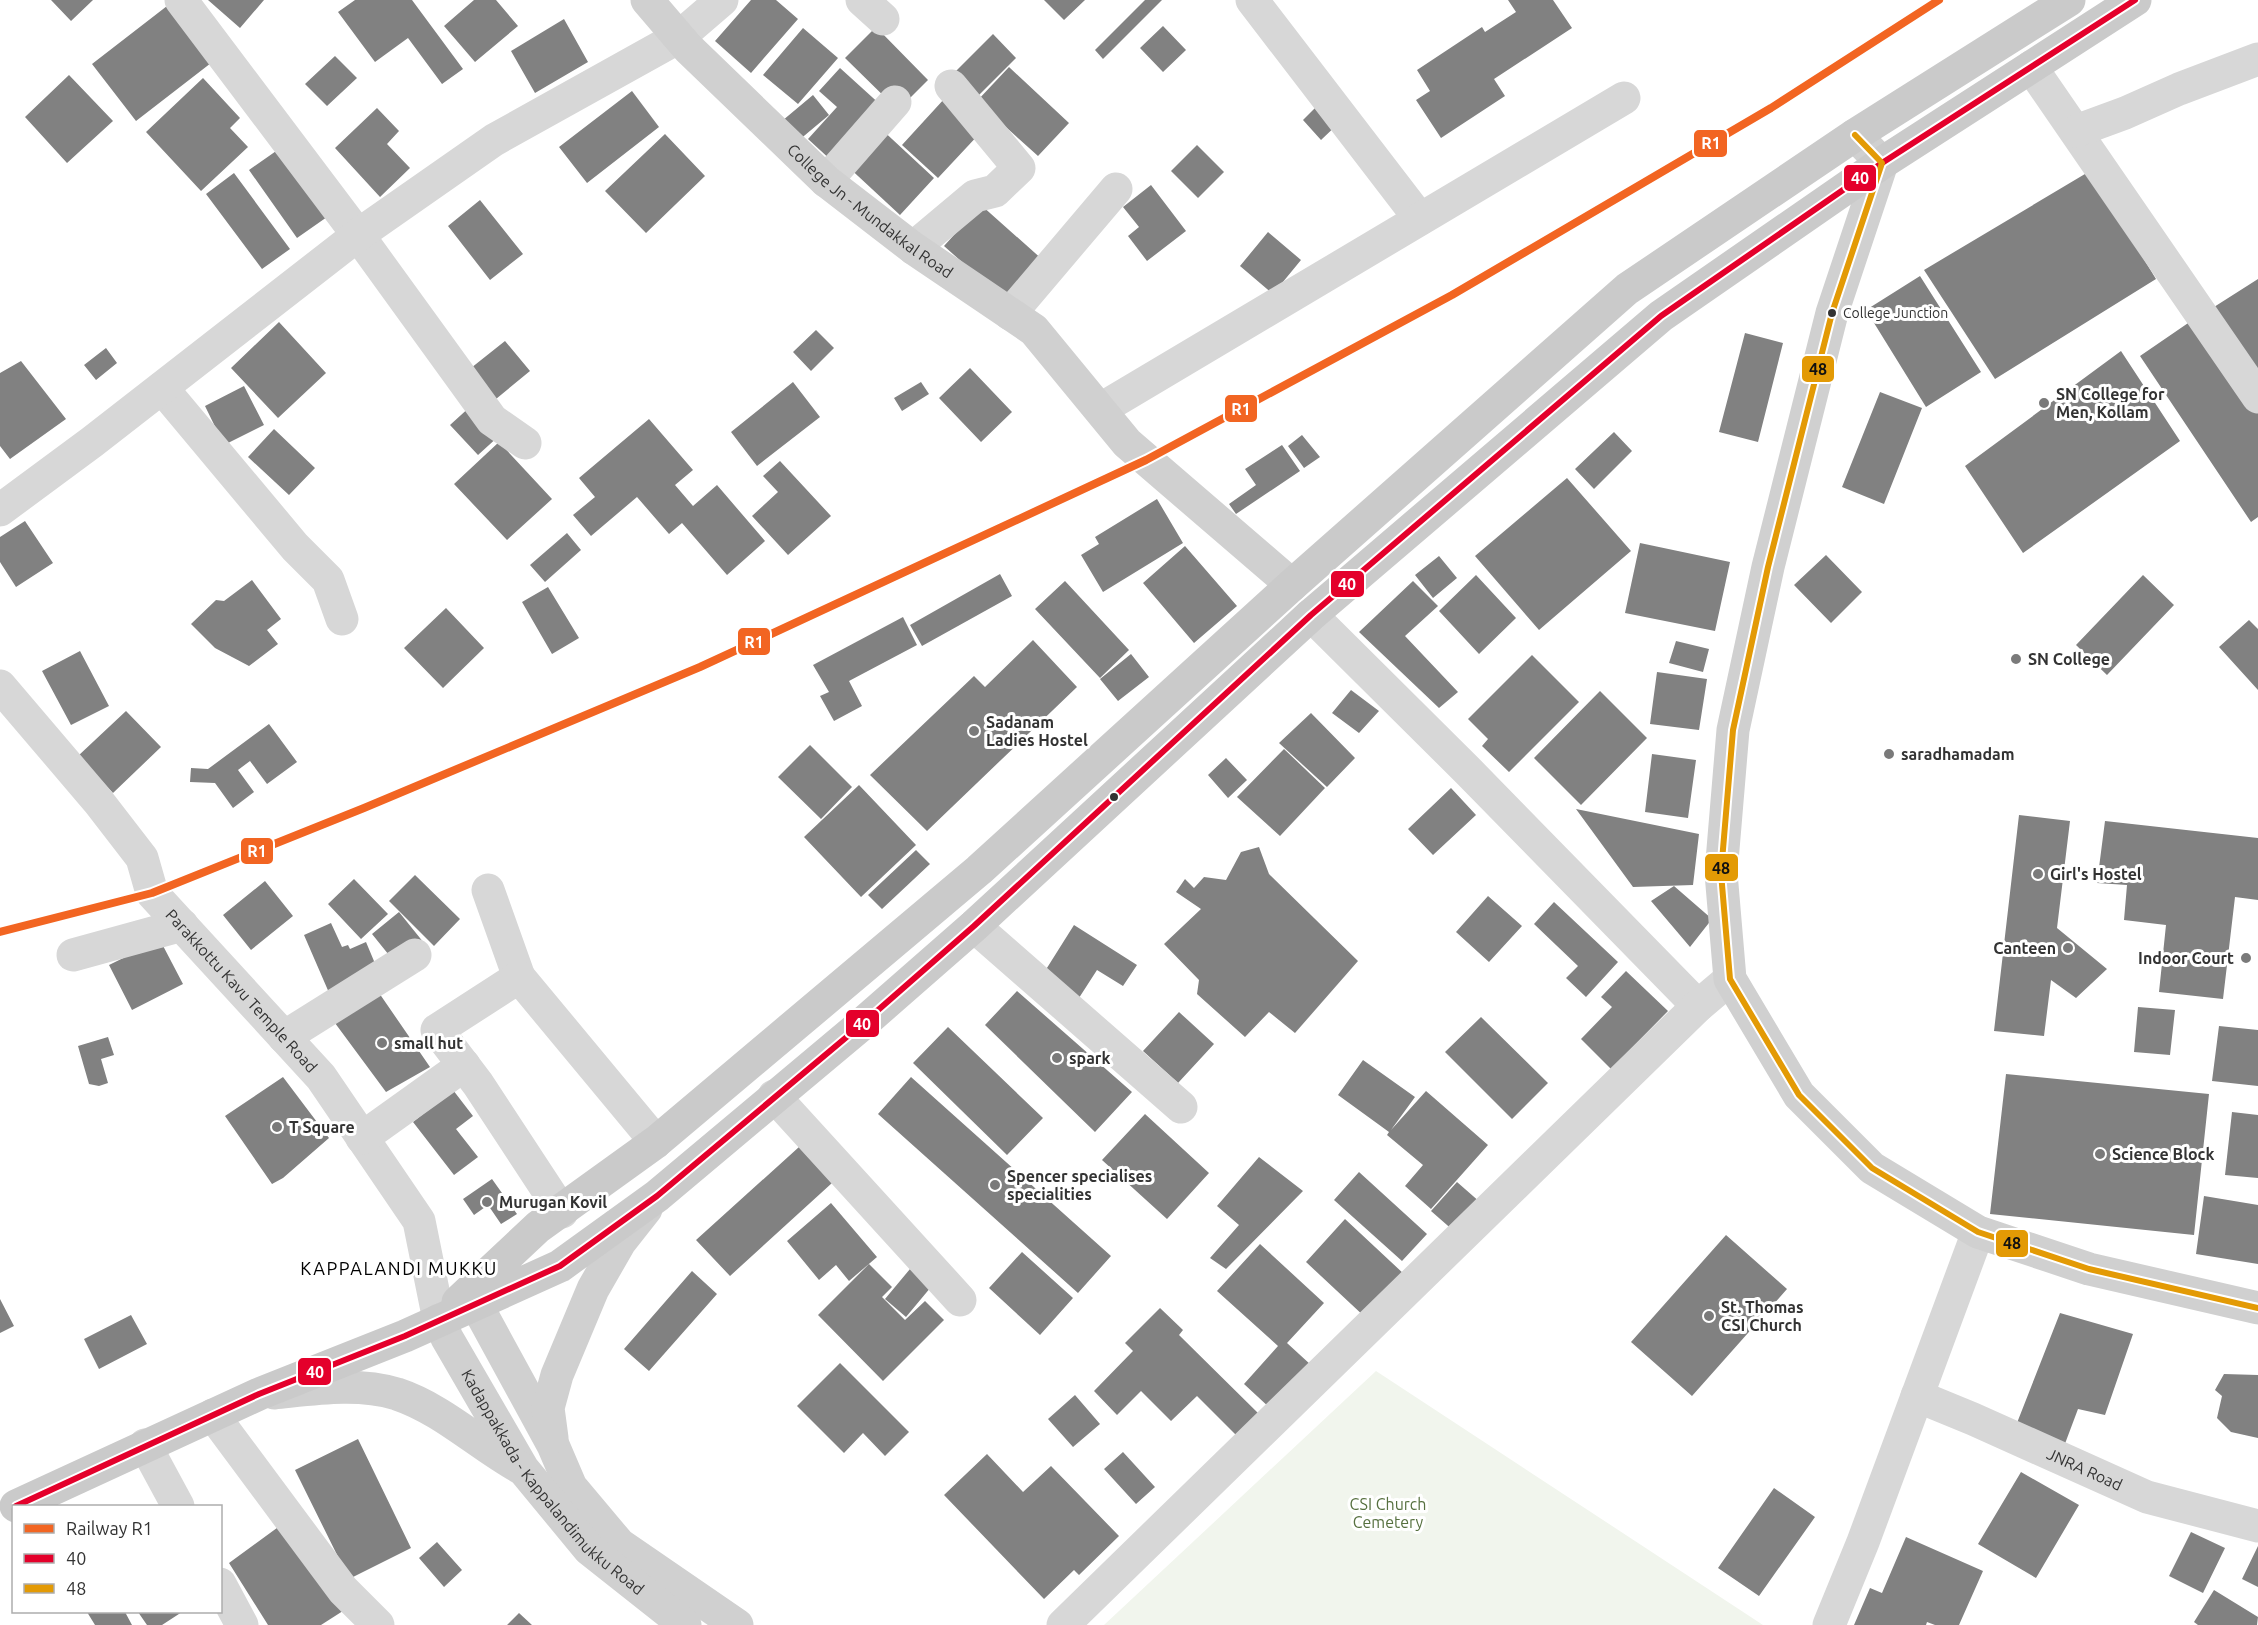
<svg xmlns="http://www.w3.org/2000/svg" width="2258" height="1625" font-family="Ubuntu,sans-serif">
	<rect width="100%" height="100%" fill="#fff"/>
	<path fill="#f1f5ed" d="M1376,1371L1763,1625H1104Z"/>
	<path fill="#818181" d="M51,0H93L71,21Z
		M208,0H264L240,28Z
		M355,0H412L463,69L442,84L408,38L375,62L338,12Z
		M474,0H496L518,26L475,62L444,26Z
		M751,0H776L798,19L751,73L715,41Z
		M1044,0H1085L1064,20Z
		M1145,0H1162L1103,59L1095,50Z
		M1508,0H1553L1572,28L1494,79L1505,96L1441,138L1416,100L1430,91L1417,70L1482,27L1485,32L1516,12Z
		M167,6L211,63L136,121L92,64Z
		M564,19L588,62L535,93L511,51Z
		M1163,26L1186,50L1163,72L1140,48Z
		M876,27L928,80L898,110L845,58Z
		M803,28L838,58L798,104L763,75Z
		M993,34L1016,58L976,98L953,74Z
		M335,56L357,78L327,106L305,84Z
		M1009,67L1069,123L1038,156L977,101Z
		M840,68L883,107L833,162L808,139L837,107L819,91Z
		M69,75L113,121L67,163L25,117Z
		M203,78L240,118L230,128L248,147L201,191L146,132Z
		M632,91L659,127L587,183L559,147Z
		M813,95L829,115L792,146L776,126Z
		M945,98L981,132L938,178L902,145Z
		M1322,101L1341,121L1321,140L1303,120Z
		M377,108L399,131L387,144L410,168L380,197L335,148Z
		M878,126L934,178L900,215L844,163Z
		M665,134L705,176L646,233L605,191Z
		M289,142L337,210L297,238L249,170Z
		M1197,145L1224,172L1198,198L1171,171Z
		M2090,171L2156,279L1995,379L1924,270Z
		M234,173L290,249L262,269L206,194Z
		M1151,185L1186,231L1147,261L1128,236L1139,227L1123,207Z
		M480,200L523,254L490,280L448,226Z
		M981,205L1044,261L1007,302L944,246Z
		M1268,232L1301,260L1273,294L1240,266Z
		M1920,276L1981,372L1926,407L1866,310Z
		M2258,279V378L2214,307Z
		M2194,319L2258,413V517L2251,522L2140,356Z
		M279,322L326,373L278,418L231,368Z
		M816,330L834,348L811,371L793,352Z
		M1745,333L1783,343L1758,442L1719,432Z
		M505,341L530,371L496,399L471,368Z
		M106,348L117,363L96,380L84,365Z
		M2121,351L2180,441L2023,553L1965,466Z
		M21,361L66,419L10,459L0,446V373Z
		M970,368L1012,412L981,442L939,398Z
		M793,382L820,417L757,466L731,432Z
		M921,382L929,394L902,411L894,398Z
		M244,386L264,425L224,445L205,406Z
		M1880,392L1922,408L1884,504L1842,487Z
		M472,405L500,435L478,455L450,425Z
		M649,419L693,470L675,485L693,506L717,485L765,541L727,575L682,523L669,534L637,497L591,536L573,515L595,497L579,478Z
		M274,429L315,468L289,495L248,457Z
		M1614,432L1632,451L1594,489L1575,469Z
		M1302,435L1320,457L1304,468L1288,446Z
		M499,442L552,499L507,540L454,484Z
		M1282,445L1300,471L1236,514L1229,504L1256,485L1245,469Z
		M780,461L831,516L788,555L752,516L778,492L763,476Z
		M1567,478L1631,551L1539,630L1475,556Z
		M1157,499L1183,543L1103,592L1081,555L1099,544L1095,537Z
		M25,521L53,563L16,587L0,562V537Z
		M567,533L581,550L545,582L530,565Z
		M1640,543L1730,562L1715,631L1625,613Z
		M1185,546L1237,606L1194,643L1143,583Z
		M1826,555L1862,592L1831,623L1794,585Z
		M1439,556L1457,578L1433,598L1415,575Z
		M1000,574L1012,596L922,646L910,625Z
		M1476,575L1516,618L1479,654L1439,611Z
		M2143,575L2174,605L2107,675L2076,645Z
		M252,580L281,619L267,630L278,644L249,666L215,648L191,624L216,600L224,601Z
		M1065,581L1129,650L1100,678L1035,609Z
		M1413,581L1438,606L1405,636L1458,692L1439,708L1359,632Z
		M548,587L579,638L552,654L522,602Z
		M446,608L484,648L443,688L404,648Z
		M903,617L917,645L849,681L862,706L834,721L820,696L829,692L813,665Z
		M2249,620L2258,629V690L2219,647Z
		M1033,640L1077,687L927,831L870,775L974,676L985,687Z
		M1676,641L1709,649L1703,672L1669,663Z
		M80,651L109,706L71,725L42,671Z
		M1131,654L1149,677L1118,701L1100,679Z
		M1532,655L1579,702L1509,772L1482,746L1488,739L1468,719Z
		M1657,672L1707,679L1699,730L1650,724Z
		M1351,690L1379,711L1359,733L1332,713Z
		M1600,691L1647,738L1581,805L1534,758Z
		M126,711L161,747L113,793L78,756Z
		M1311,713L1355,758L1327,787L1279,743Z
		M269,724L297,762L267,784L250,761L238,770L254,792L233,808L215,783L190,782L191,768L208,769Z
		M810,745L852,787L821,819L778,777Z
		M1284,749L1325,788L1280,836L1237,797Z
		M1652,754L1696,760L1688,818L1645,812Z
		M1226,758L1247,780L1228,798L1208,775Z
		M859,785L916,845L861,897L804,837Z
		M1451,788L1476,815L1433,855L1408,829Z
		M1576,809L1699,834L1693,885L1633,887Z
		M2019,815L2070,821L2057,928L2107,969L2076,998L2051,980L2044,1036L1994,1031Z
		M2105,821L2258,838V900L2235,897L2223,999L2159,992L2166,925L2124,920L2127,885L2097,883Z
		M1259,847L1269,874L1358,961L1295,1033L1269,1012L1245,1037L1197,994L1199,980L1164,944L1201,909L1176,892L1185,879L1194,888L1204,877L1226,880L1241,852Z
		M916,850L930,864L882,909L868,895Z
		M415,875L460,919L434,946L389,901Z
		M354,879L388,914L361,939L328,904Z
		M265,881L293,916L251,950L223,915Z
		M1674,886L1712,919L1690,947L1651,901Z
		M1488,896L1522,926L1489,962L1456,932Z
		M1554,902L1618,962L1586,997L1566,978L1578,966L1534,924Z
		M399,912L424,943L397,965L372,934Z
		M331,923L342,947L348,945L350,949L366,942L379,973L330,995L304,935Z
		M1074,925L1137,965L1123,986L1097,970L1077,1001L1040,979Z
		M160,940L183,984L132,1010L109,965Z
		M1626,971L1668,1011L1611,1069L1581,1039L1612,1007L1601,997Z
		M377,990L430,1067L386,1092L332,1019Z
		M1017,991L1132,1092L1095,1132L985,1025Z
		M2138,1007L2175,1010L2170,1055L2134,1052Z
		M1179,1012L1214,1044L1178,1083L1143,1051Z
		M1481,1017L1548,1083L1512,1119L1445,1052Z
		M2219,1026L2258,1030V1086L2212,1081Z
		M948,1027L1043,1118L1007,1155L913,1063Z
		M108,1037L114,1055L101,1059L108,1083L99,1086L89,1084L78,1046Z
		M1363,1060L1415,1097L1391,1130L1426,1091L1488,1145L1431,1209L1405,1186L1423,1165L1387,1135L1389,1132L1338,1095Z
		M2006,1074L2209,1094L2194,1235L1990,1214Z
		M283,1077L329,1138L283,1178L272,1184L225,1116Z
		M911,1077L1111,1256L1078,1293L878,1114Z
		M453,1090L473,1116L456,1129L478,1157L454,1175L413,1122Z
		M2232,1112L2258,1115V1178L2225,1175Z
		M1145,1114L1209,1173L1167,1219L1102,1160Z
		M799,1147L832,1183L730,1276L696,1240Z
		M1259,1157L1303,1191L1226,1269L1210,1258L1239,1225L1217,1206Z
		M1359,1172L1427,1234L1402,1261L1334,1200Z
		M492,1179L517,1214L501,1224L488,1205L474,1215L463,1199Z
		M1457,1182L1481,1203L1455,1232L1431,1211Z
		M2204,1196L2258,1205V1264L2196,1254Z
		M831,1203L877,1257L849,1281L836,1265L819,1280L787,1241Z
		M1345,1219L1405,1275L1366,1318L1306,1262Z
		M1726,1235L1787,1289L1692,1396L1631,1342Z
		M1260,1244L1324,1303L1287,1343L1311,1365L1271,1409L1244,1384L1278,1346L1217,1291Z
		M1022,1252L1073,1298L1040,1335L989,1288Z
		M869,1264L892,1287L882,1297L905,1320L925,1301L944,1320L883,1381L818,1315Z
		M910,1269L931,1287L906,1317L885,1299Z
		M692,1271L717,1294L649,1371L624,1349Z
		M0,1299L14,1326L0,1333Z
		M1160,1308L1183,1330L1179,1335L1260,1415L1238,1437L1197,1396L1171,1421L1141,1391L1117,1415L1094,1391L1133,1351L1125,1343Z
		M2060,1313L2133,1334L2105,1415L2078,1409L2063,1449L2015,1428Z
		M131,1315L147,1344L99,1369L84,1339Z
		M840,1363L909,1432L885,1456L863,1433L844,1453L797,1406Z
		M2224,1374L2258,1375V1438L2231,1432L2217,1418L2222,1396L2215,1390Z
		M1075,1395L1100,1424L1073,1447L1048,1419Z
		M358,1439L411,1548L349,1579L295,1470Z
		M1123,1452L1155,1487L1136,1504L1104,1469Z
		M987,1454L1023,1492L1051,1466L1119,1536L1079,1575L1074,1570L1044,1599L944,1495Z
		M2021,1472L2079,1505L2036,1578L1978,1544Z
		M1774,1488L1815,1517L1759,1596L1718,1568Z
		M281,1525L346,1609L321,1625H268L229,1563Z
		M2191,1532L2225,1548L2203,1593L2169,1576Z
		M1906,1537L1983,1571L1959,1625H1935L1927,1622L1926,1625H1854L1870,1588L1882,1593Z
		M437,1542L462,1570L444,1587L419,1558Z
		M2258,1546V1587L2242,1579Z
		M2214,1590L2258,1617L2257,1625H2198L2194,1622Z
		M87,1612H125L132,1625H95Z
		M138,1612H182L162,1625H147Z
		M519,1613L532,1625H507Z"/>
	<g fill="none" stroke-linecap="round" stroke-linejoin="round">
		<g stroke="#d7d7d7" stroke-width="33">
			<path d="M181,0L358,235L492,420L525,443"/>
			<path d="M862,0L883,19"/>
			<path d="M1252,0L1420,219"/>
			<path d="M2031,67L2258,397"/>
			<path d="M2076,131L2125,113L2179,89L2258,59"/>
			<path d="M826,181L895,102"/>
			<path d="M913,248L975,196L995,191L1019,168L951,86"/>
			<path d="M1010,314L1116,189"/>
			<path d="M162,388L295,547L328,580L342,619"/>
			<path d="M1101,409L1624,98"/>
			<path d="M0,510L92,442L358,235L494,140L679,37L722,0"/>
			<path d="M1311,615L1468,771L1698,1006"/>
			<path id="s1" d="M0,686L98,801L142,858L152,893L321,1077L419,1221L439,1320"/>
			<path d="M488,890L519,977"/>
			<path d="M974,926L1181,1107"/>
			<path d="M73,955L182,925"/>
			<path d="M284,1037L415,955"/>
			<path d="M774,1096L960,1300"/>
			<path d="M362,1138L464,1065"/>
			<path d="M562,1212L478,1084L437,1030L519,977L656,1142"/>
			<path id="s2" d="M1917,1396L1973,1419L2147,1497L2258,1526"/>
			<path d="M213,1415L343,1590L378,1625"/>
			<path d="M145,1445L178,1506"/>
			<path d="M220,1584L242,1625"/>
			<path d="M1063,1625L1698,1006L1730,979"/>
			<path d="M1829,1625L1863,1542L1978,1232"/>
		</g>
		<g stroke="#d0d0d0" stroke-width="33">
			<path id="s3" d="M647,0L688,48L826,181L913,248L1034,330L1127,443L1292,585"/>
			<path d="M1855,135L1882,163L1832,313L1768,567L1733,730L1721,873L1730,979L1799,1095L1872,1168L1978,1232L2089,1269L2258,1308"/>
			<path d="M476,1304L553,1445L571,1487L619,1544L737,1625"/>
			<path id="s4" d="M439,1320L447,1338L523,1469L589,1549L685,1625"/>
			<path d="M274,1393C314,1389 357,1382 397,1394C442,1409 478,1444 519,1467"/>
			<path d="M552,1438L548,1408L557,1375L593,1289L620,1242L646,1209"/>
		</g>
		<path stroke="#cacaca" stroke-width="33" d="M458,1302L538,1227L656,1142L979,870L1292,585L1627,289L1855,135L2069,0
			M16,1506L259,1394L405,1336L560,1266L657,1196L861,1025L974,926L1311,615L1661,316L1882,163L2135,0"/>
		<defs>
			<path id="bus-1" d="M16,1506L259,1394L405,1336L560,1266L657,1196L861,1025L974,926L1311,615L1661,316L1882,163L2135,0"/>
			<path id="bus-2" d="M1855,135L1882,163L1832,313L1768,567L1733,730L1721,873L1730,979L1799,1095L1872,1168L1978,1232L2089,1269L2258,1308"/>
		</defs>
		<use href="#bus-1" stroke="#fff" stroke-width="10"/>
		<use href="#bus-2" stroke="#fff" stroke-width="10"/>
		<use href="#bus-1" stroke="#e4002b" stroke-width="6"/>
		<use href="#bus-2" stroke="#e39a05" stroke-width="6"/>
		<defs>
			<path id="rail-1" d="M0,932L152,893L364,808L700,667L1146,460L1452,295L1771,108L1939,0"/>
		</defs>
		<use href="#rail-1" stroke="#fff" stroke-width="12"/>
		<use href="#rail-1" stroke="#f26522" stroke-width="8"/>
	</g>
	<g fill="#333" stroke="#fff" stroke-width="2">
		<circle cx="1832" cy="313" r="5"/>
		<circle cx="1114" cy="797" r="5"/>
	</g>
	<g fill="#7a7a7a" stroke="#fff" stroke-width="2">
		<circle cx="2044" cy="403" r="6"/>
		<circle cx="2016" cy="659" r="6"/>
		<circle cx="974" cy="731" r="6"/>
		<circle cx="1889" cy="754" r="6"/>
		<circle cx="2038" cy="874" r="6"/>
		<circle cx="2068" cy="948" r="6"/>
		<circle cx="2246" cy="958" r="6"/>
		<circle cx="382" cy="1043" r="6"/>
		<circle cx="1057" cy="1058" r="6"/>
		<circle cx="277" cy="1127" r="6"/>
		<circle cx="2100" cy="1154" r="6"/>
		<circle cx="995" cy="1185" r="6"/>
		<circle cx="487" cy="1202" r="6"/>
		<circle cx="1709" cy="1316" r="6"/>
	</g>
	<g text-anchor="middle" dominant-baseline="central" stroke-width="6" stroke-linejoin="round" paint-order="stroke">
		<g font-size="14" fill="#333" stroke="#fff" text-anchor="start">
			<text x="1843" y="313">College Junction</text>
		</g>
		<g font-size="16" fill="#333" stroke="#fff">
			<text stroke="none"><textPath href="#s3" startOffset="308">College Jn - Mundakkal Road</textPath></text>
			<text stroke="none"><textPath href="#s1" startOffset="392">Parakkottu Kavu Temple Road</textPath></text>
			<text stroke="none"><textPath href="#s2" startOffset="183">JNRA Road</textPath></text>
			<text stroke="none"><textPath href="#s4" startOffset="200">Kadappakkada - Kappalandimukku Road</textPath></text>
		</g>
		<g font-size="16" font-weight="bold" fill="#333" stroke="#fff" text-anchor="start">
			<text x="2056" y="394">SN College for<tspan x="2056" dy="18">Men, Kollam</tspan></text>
			<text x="2028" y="659">SN College</text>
			<text x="986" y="722">Sadanam<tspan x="986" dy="18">Ladies Hostel</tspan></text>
			<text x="1901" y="754">saradhamadam</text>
			<text x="2050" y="874">Girl's Hostel</text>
			<text x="2056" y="948" text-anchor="end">Canteen</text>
			<text x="2234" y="958" text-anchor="end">Indoor Court</text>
			<text x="394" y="1043">small hut</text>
			<text x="1069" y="1058">spark</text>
			<text x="289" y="1127">T Square</text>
			<text x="2112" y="1154">Science Block</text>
			<text x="1007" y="1176">Spencer specialises<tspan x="1007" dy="18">specialities</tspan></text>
			<text x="499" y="1202">Murugan Kovil</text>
			<text x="1721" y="1307">St. Thomas<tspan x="1721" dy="18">CSI Church</tspan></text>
		</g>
		<g font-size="16" fill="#56703f" stroke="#fff">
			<text x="1388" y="1504">CSI Church<tspan x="1388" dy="18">Cemetery</tspan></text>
		</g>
		<g font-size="18" letter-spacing="1.5" fill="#000" stroke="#fff">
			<text x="399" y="1268">KAPPALANDI MUKKU</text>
		</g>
	</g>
	<g stroke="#fff" stroke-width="2">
		<rect x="1693" y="129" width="35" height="29" rx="6" fill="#f26522"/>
		<rect x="1843" y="164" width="34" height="28" rx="6" fill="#e4002b"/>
		<rect x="1801" y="355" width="34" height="28" rx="6" fill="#e39a05"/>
		<rect x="1224" y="394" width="34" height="29" rx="6" fill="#f26522"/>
		<rect x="1330" y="570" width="35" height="28" rx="6" fill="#e4002b"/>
		<rect x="737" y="627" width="34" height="29" rx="6" fill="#f26522"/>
		<rect x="240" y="837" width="34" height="28" rx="6" fill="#f26522"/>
		<rect x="1704" y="853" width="35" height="29" rx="6" fill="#e39a05"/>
		<rect x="845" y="1009" width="35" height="29" rx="6" fill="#e4002b"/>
		<rect x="1995" y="1229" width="34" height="29" rx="6" fill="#e39a05"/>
		<rect x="297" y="1357" width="35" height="29" rx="6" fill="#e4002b"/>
	</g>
	<g font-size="16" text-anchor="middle" font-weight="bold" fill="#fff">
		<text x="1711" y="149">R1</text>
		<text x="1860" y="184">40</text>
		<text x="1241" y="415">R1</text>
		<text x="1347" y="590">40</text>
		<text x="754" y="648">R1</text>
		<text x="257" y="857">R1</text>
		<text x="862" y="1030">40</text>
		<text x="315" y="1378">40</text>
	</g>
	<g font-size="16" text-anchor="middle" font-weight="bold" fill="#111">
		<text x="1818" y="375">48</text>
		<text x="1721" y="874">48</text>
		<text x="2012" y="1249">48</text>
	</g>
	<rect x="12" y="1505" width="210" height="108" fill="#ffffff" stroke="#adadad" stroke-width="1.5"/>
	<rect x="24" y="1524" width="30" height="9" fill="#f26522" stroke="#adadad" stroke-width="1.5"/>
	<text x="66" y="1535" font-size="18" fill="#333333">Railway R1</text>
	<rect x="24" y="1554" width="30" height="9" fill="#e4002b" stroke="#adadad" stroke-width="1.5"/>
	<text x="66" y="1565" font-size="18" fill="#333333">40</text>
	<rect x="24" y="1584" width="30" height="9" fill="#e39a05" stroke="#adadad" stroke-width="1.5"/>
	<text x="66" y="1595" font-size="18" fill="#333333">48</text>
</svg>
